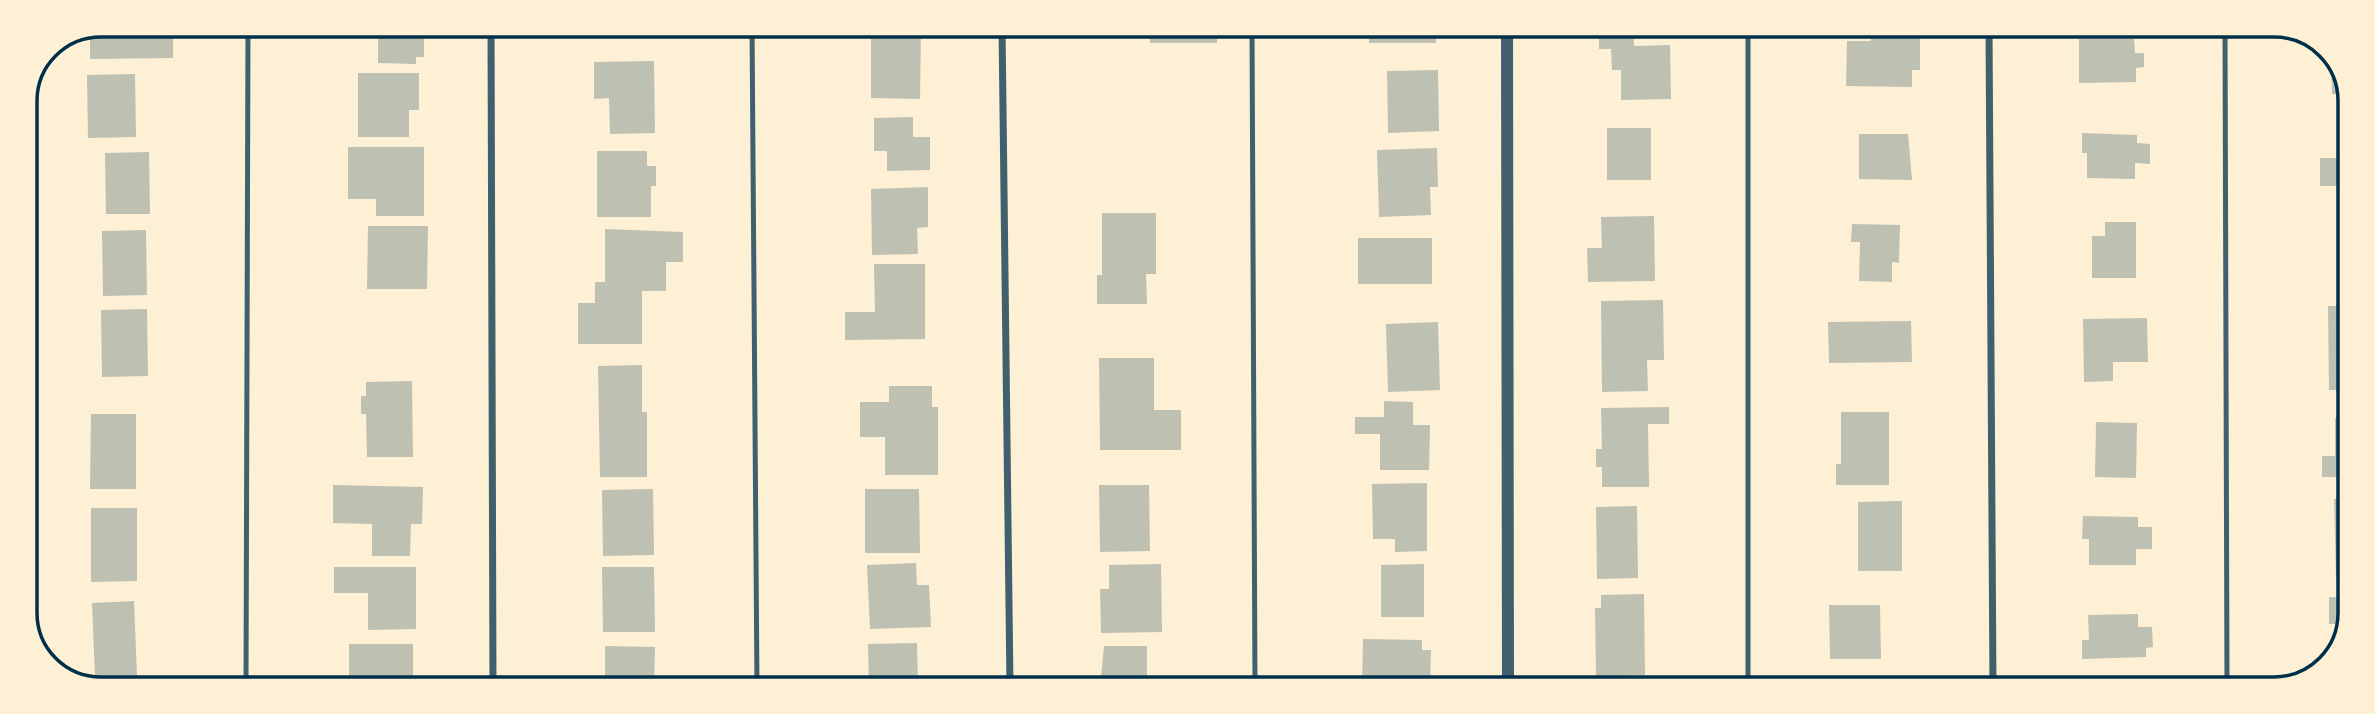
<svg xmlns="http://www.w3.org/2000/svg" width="2375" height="714" font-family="Signika,sans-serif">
	<rect width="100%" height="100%" fill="#fdf0d5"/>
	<path fill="#bec0b2" d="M101,24L173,25V58L90,59V29Z
		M378,25H424V57H416V64L378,63Z
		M1150,26H1217V43H1150Z
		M1369,26H1436V43H1369Z
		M1599,27H1633L1634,46L1670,45L1671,99L1621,100V70H1612L1611,49H1599Z
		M1871,27H1908V37H1920V70H1912V87L1846,86L1847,41H1871Z
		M871,28H921L920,99L871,98Z
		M2079,39H2134L2135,53H2144V67L2136,68V82L2079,83Z
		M2331,52L2334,54L2350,94H2332Z
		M654,61L655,133L610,134L609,98L594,99V62Z
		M1438,70L1439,131L1388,133L1387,71Z
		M358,73H419V110H409V137H358Z
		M135,74L136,137L88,138L87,75Z
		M913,117V137H930V170L887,171V151H874V118Z
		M2339,123H2350V186H2320V158H2339Z
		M1607,128H1651V180H1607Z
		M2082,133L2137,135V143L2150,144V164L2135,163V179L2087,178V153H2082Z
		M1859,134H1908L1912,180L1859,179Z
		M348,147H424V216H376V199H348Z
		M1437,148L1438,187H1430L1431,215L1379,217L1377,150Z
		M597,151H647V166H656V186H651V217H597Z
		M149,152L150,214H106L105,153Z
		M928,187V227L917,228L918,254L872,255L871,189Z
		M1102,213H1156V274H1146L1147,304H1097V275H1102Z
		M1654,216L1655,281L1588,282L1587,248H1602L1601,217Z
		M2338,221H2350L2349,280H2339Z
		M2105,222H2136V278H2092V236H2105Z
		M1852,224L1900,225L1899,263L1892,262V282L1859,281L1860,242H1851Z
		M368,226H428L427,289H367Z
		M605,229L683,232V262H666V291H642V344H578V303H595V282H605Z
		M146,230L147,295L103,296L102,231Z
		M1358,238H1432V284H1358Z
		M874,264H925V339L845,340V312H875Z
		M1663,300L1664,360H1647L1648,391L1602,392L1601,301Z
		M2328,306H2349V390H2329Z
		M147,309L148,376L102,377L101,310Z
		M2147,318L2148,362H2113V381L2084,382L2083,319Z
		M1911,321L1912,362L1829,363L1828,322Z
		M1438,322L1440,390L1388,392L1386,324Z
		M1099,358H1154V410H1181V450H1100Z
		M642,365V412H647V477H600L598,366Z
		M412,381L413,457H367L366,414H361V396H366V382Z
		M889,386H932V407H938V475H885V437H860V402H889Z
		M1384,401L1413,402V425H1430L1429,470H1380V434H1355V417H1384Z
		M1669,407V424H1648L1649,487H1602V467H1596V449H1602L1601,408Z
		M1841,412H1889V485H1836V464H1841Z
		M91,414H136V489H90Z
		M2335,418H2349V477H2322V456H2335Z
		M2096,422L2137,423L2136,478L2095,477Z
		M1427,483V551L1395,552V539H1373L1372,484Z
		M333,485L423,487L422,524H411L410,556H372V524L333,523Z
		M1099,485H1149L1150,551L1100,552Z
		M653,489L654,555L603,556L602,490Z
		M865,489H919L920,553H865Z
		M2334,499H2348V578H2336Z
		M1902,501V571H1858V502Z
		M1637,506L1638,578L1597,579L1596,507Z
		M91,508H137V581L91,582Z
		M2083,516L2138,517V527H2152V549H2136V565H2089V539H2082Z
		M916,563L917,585H929L931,627L870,629L867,565Z
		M1161,564L1162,632L1101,633L1100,589H1109V565Z
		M1424,564V617H1381V565Z
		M334,567H416V629L368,630V593H334Z
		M602,567H654L655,632H603Z
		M1644,594L1645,675L1596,676L1595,608H1601V595Z
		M2329,597L2348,598V633L2337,649L2338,624H2329Z
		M134,601L137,676L95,677L92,603Z
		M1829,605H1880L1881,659H1830Z
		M2138,614V627H2152L2153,647L2146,648V657L2082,659V640H2089L2088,615Z
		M1363,639L1422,640V650H1431L1430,688H1362Z
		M917,643L918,688H869L868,644Z
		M349,644H413V687H349Z
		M605,646L655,647L654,687H605Z
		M1104,646H1147V677H1164V688H1100Z"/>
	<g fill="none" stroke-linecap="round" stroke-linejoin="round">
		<path stroke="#3f606c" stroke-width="5" d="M752,25L757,688
			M1252,26L1255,688
			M2225,27L2227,689
			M246,687L248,25
			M1748,689V27"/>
		<path stroke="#3f606c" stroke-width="7" d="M491,25L493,687
			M1002,26L1010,688
			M1989,27L1993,689"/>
		<path stroke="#3f606c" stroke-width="12" d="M1507,26L1508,689"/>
	</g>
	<path d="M0 0H2375V714H0ZM101 37H2274A64 64 0 0 1 2338 101V613A64 64 0 0 1 2274 677H101A64 64 0 0 1 37 613V101A64 64 0 0 1 101 37Z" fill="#fdf0d5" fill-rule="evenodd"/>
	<path fill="none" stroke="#003049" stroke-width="3.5" d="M101 37H2274A64 64 0 0 1 2338 101V613A64 64 0 0 1 2274 677H101A64 64 0 0 1 37 613V101A64 64 0 0 1 101 37Z"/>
</svg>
